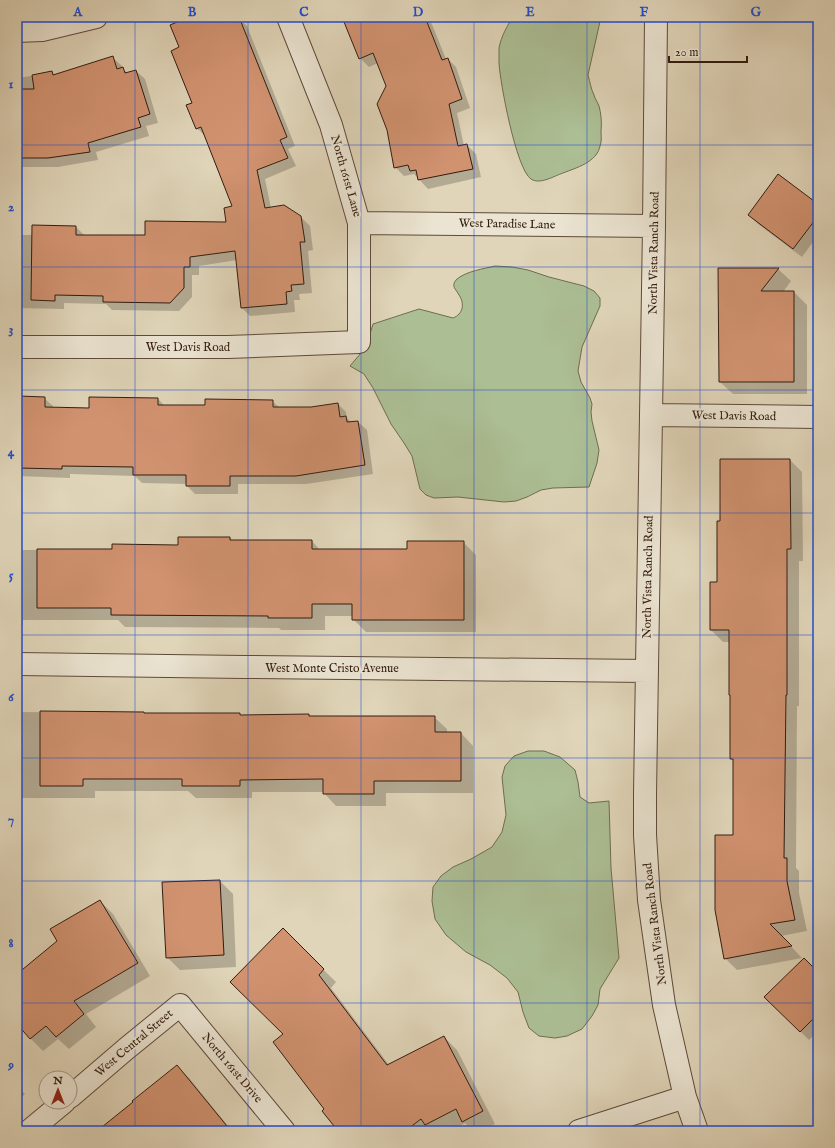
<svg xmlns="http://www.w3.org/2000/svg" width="835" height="1148" font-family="'IM FELL English',serif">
	<rect width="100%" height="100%" fill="#e0d5b9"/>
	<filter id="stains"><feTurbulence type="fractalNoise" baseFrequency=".005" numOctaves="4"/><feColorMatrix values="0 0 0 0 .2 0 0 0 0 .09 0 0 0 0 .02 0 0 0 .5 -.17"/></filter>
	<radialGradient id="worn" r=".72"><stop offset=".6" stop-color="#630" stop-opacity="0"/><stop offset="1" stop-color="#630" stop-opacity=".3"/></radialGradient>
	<path fill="#acbe94" stroke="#6f6d52" d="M513,17H601L588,75C590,82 591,89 594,95C595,99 598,103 599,106C601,113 602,123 601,131C601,135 602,141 600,146C597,162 576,168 563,173C554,176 540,185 531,179C516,169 500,82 499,63C499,58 499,52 499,48C501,37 507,26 513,17Z
		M495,266L512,267L528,270L549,277L584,286L594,291L600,298V306L582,347L578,371L581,382L590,398L592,404L591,412L592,421L599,450L597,463L589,487L553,488L541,490L527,497L516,501L504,502L458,497L434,498L426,495L420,489L412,456L404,443L391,424L373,388L364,374L350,366L366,347L373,324L419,309L453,318C463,314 465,304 459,295C456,289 450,286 457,279C467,271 483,269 495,266Z
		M528,751H544L560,757L575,770L578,782L580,797L589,803L609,801L611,868L619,958L600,989L598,1005L592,1016L582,1029L567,1036L555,1038L539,1036L529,1028L523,1012L518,992L507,978L490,965L466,952L446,935L435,919L432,901L433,887L441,876L453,867L471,859L492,847L502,832L506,815L502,777L505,766L514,756Z"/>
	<path fill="#0003" d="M192,17L239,18L247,26L295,146L288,149L296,166L265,179L271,208L301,217L310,226L313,250L308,251L312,293L299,294L300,300H294L295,312L250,316L242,308L237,260L199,266V275H192V297L179,311L112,310L106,304L64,303V309L17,308V235H33L76,227L84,235L146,236L227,223L234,207L206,137L197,128L193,104L181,48Z
		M343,17H429L446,59H448L456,67L470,108L457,113L464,146L467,145L476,154L481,177L428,189L414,174L404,176L395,167L388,86L378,63L369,67L360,58Z
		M113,58L122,66V69L128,73L136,71L145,79L158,123L146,126L149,136L96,152L98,160L58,167H17V78L52,73L55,75Z
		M818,205V235L802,257L758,224L749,215Z
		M719,269H778L791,281L783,292H794L807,305V394H733L720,382Z
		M17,397L44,398L53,406V408L90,409L158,399L165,406H206L272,401L280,408H311L338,404L346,412L347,418L352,423L358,422L367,430L373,474L306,484H238V494H195L187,486V484L142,483L135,476L70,474V478L17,476Z
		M790,460L802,472L803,561H799V706H797L796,868L799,871V893L807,931L781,936L802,958L737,970L725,958L734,836V762L731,759L730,642H723L711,630L718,583L721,522Z
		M230,538L233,541H312L320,550H408L463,542L476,555V632H366L353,619V616H325V630H281L279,628L125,627L118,620H23V625H17V548L19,550H113L179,546Z
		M17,712L144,713L145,714H239L241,716L309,715L311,717H434L447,729V733H461L473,746V793H386V806H336L324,793V792H252V798H196L188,791H95V798H21V800H17Z
		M220,881L233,894L236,967L180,970L167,957Z
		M100,901L113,914L150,976L86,1014L96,1027L69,1049L58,1039L43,1051L31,1039L17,1022V975L58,941Z
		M283,930L336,982L331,988L389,1065L444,1037L457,1050L495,1124L482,1131H473L465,1123L450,1131H339L326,1109L284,1034Z
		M818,974V1031L809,1040L766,997Z
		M177,1066L190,1079L232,1131H99Z
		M17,1086L25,1094L17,1102Z"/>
	<path fill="#d19270" stroke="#321c10" d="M189,17H239L287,137L280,140L288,158L257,170L265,208L284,205L301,216L305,242H300L304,284L291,285L292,291L286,292L287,304L241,308L235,251L190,257V267H184V288L170,303L103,302V296L55,295V301L31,300L32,225L76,226V235H145V221L226,222L224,208L232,206L201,127L196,129L186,105L192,103L171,51L179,47L170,25Z
		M342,17H425L442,60L448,58L462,99L449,104L458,146L467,144L473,169L418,180L416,170L410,171L408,165L394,168L387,130L377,104L386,86L373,53L359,59Z
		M113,56L117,69L123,67L125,73L136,70L150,114L138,118L141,127L88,143L90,152L48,158H17V89H34L32,75L52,71L53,75Z
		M778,174L818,204V216L793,249L748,215Z
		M718,268H779L761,291H794V382H719Z
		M19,396L45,397V407L89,408V397L158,398V405H205V399L273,400V407H311L338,403L340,417L346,416L347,422L358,421L365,465L296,476H230V486H186V475H133V467L62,466V469L18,468Z
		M720,459H790L791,549H787V695H786L784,858H787V881L795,920L770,924L792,946L724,959L715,910V835H733V759H730V695H729V630H710V582H717V521H720Z
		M178,537H230V540H312V549H407V541H464V620H352V604H312V618H268V616L111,615V608H37V549H112V544L178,545Z
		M40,711L144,712V713H240V715L309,714V716H435V732H461V781H374V794H323V779L240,780V786H182V779H83V786H40Z
		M220,880L224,955L166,958L162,882Z
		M100,900L138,963L74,1001L84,1014L56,1037L46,1026L30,1039L17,1024V974L57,941L50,929Z
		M283,928L324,969L319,975L387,1065L444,1036L483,1111L462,1122L456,1109L425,1125L421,1119L405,1131H338L322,1111L324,1109L273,1042L283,1034L230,982Z
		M804,958L818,972V1014L800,1032L764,997Z
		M177,1065L231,1131H97L133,1102L132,1101Z"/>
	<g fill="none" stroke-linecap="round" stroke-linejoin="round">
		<defs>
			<path id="minor" d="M656,17L654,226L645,794V835L649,900L664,1005L685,1097L697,1131
				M17,31L42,30L96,17
				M359,223L654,226
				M17,347H228L359,342V223L331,125L288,17
				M651,415L818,417
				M17,664L244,667L647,671
				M70,1097L126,1049L180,1005L284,1131
				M29,1131L64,1102
				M579,1131L685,1097"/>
		</defs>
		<use href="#minor" stroke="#5e4a3a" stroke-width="24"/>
		<use href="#minor" stroke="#ebe4d2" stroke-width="22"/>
	</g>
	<path fill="none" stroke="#1d4ed8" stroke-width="1" stroke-opacity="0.55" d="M135,17V1131M248,17V1131M361,17V1131M474,17V1131M587,17V1131M700,17V1131M17,145H818M17,267H818M17,390H818M17,513H818M17,635H818M17,758H818M17,881H818M17,1003H818"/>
	<g text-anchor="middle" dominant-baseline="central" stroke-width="4" stroke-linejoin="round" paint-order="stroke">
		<g font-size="12" fill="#321c10" stroke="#ebe4d2">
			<text transform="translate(346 176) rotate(74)">North 161st Lane</text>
			<text transform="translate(507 224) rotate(1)">West Paradise Lane</text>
			<text transform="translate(654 253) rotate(-89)">North Vista Ranch Road</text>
			<text x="188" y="347">West Davis Road</text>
			<text transform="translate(734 416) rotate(1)">West Davis Road</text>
			<text transform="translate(648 577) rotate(-89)">North Vista Ranch Road</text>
			<text x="332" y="668">West Monte Cristo Avenue</text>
			<text transform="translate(655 924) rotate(-97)">North Vista Ranch Road</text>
			<text transform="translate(134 1043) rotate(-40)">West Central Street</text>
			<text transform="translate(232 1068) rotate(50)">North 161st Drive</text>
		</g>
	</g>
	<rect width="835" height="1148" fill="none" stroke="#e0d5b9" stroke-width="44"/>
	<g transform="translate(58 1090)"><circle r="19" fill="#ebe4d2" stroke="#a19484"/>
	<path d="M0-3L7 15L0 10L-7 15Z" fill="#8f2418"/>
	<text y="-6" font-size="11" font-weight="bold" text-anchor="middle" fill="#321c10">N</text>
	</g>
	<path d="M669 56v6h78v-6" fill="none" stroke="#321c10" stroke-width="2"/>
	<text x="675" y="56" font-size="12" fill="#321c10" stroke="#ebe4d2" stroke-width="3" paint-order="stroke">20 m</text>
	<rect x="22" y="22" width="791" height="1104" fill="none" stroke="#1d4ed8" stroke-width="1.5"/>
	<g font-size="13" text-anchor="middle" font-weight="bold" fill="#1d4ed8">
		<text x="78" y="16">A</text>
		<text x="192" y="16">B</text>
		<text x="304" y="16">C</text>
		<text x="418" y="16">D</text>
		<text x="530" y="16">E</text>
		<text x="644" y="16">F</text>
		<text x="756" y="16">G</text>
		<text x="11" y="88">1</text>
		<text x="11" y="211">2</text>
		<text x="11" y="333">3</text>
		<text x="11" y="456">4</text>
		<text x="11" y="579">5</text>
		<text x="11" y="701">6</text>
		<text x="11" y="824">7</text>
		<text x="11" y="947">8</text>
		<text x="11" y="1069">9</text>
	</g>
	<rect width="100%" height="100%" filter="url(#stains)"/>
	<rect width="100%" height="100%" fill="url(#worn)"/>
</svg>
